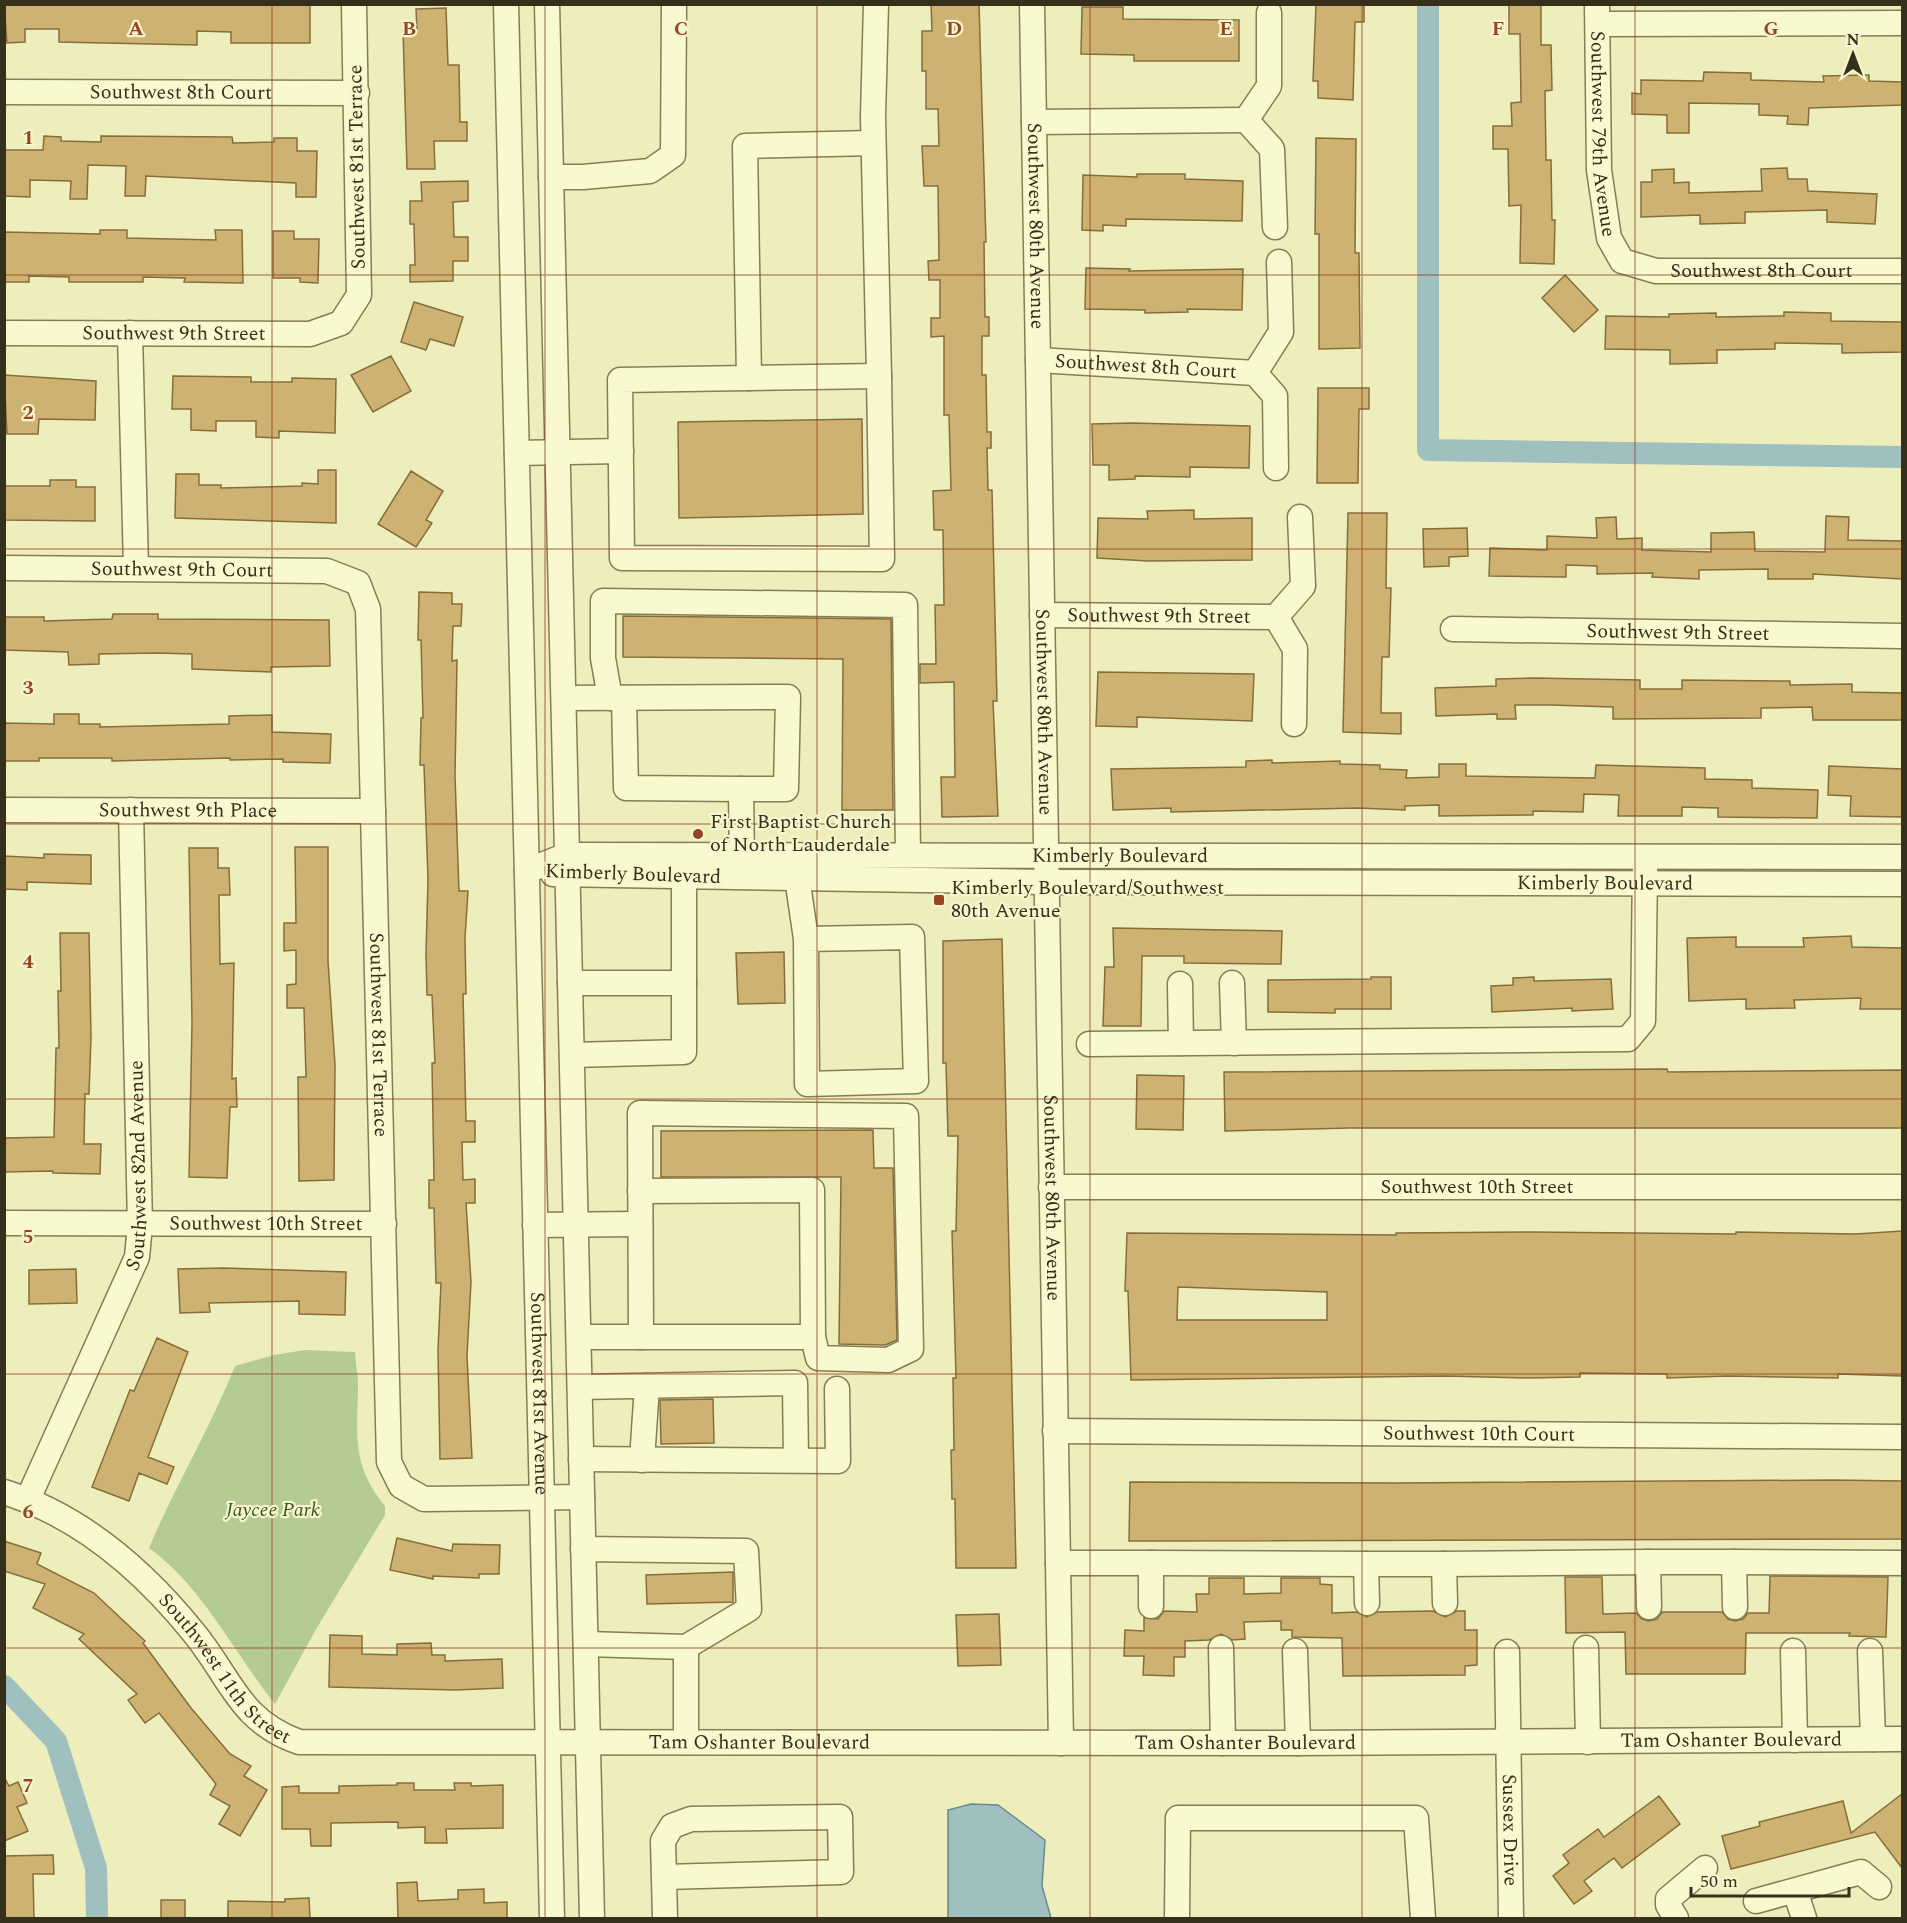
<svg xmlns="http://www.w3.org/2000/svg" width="1907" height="1923" font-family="Spectral,serif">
	<rect width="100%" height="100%" fill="#eeeebc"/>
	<path fill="#b4cc91" d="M305,1350L355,1352C355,1364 359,1376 358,1389C357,1437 352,1466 385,1506V1515L315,1631L275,1704C234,1653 203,1587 149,1548C175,1486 210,1429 235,1366L274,1355Z"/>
	<path fill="#a0bfbf" stroke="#688b8d" stroke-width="1.5" d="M971,1804L998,1805L1045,1840L1042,1886L1051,1918H948V1810Z"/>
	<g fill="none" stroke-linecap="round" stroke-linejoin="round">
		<path stroke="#a0bfbf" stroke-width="22" d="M1428,4V450L1902,457
			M4,1686L56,1741L96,1868L97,1918"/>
	</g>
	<path fill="#cdb271" stroke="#866e3b" stroke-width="1.5" fill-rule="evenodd" d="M4,4H310V43H231V32L197,31V45L59,42V29H25V42L7,43Z
		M931,4H979L986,242H984L985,317H989V336H982V375H986L987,432H991V448H987L988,490H992L997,701H993L998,816L942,817L941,777H955L954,682L920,683V664H936L935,605H944L943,530H934L933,491L951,490L949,415H944V336L931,337V318H940V280H929L928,261L939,260L938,186H924L922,146H939L938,109H926V71H922V31H932Z
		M1316,4H1364V22H1355L1353,100L1318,98V81H1313Z
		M1509,4H1541V45H1551L1552,90L1545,91L1546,160H1551L1552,220H1555L1554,264L1520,263L1521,205L1509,206L1508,149H1493V126H1512L1511,103L1521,102L1520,34H1509Z
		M1082,7H1123V19L1239,20V61H1134V55L1081,54Z
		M446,8L448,65H459L460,122H467V141H434L435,169H407L403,30L417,29L416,9Z
		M1704,72L1751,73V80L1824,82L1823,76L1869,75V81L1902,82V105L1809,108L1808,125L1787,124L1788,116L1759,115V104L1689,103V133H1667V115L1632,114V93L1641,94V80L1703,81Z
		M44,136L61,137V141L101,142V136L232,137L233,143L274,142V138H297V151H317L316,197H296V183L146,176L145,196H125L126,166L88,165L87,199H70L71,181L30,180V197L4,196V150H43Z
		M1316,138L1356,139L1355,253H1359L1360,348L1319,349V234H1315Z
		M1787,168L1788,179H1807L1808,191L1877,194L1875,224L1827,222V210L1745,212V223L1700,224V215L1641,217V182H1652V170L1674,169V183L1689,182V193L1762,191L1761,169Z
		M1137,174H1185V179L1243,181L1242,221L1126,219V226L1103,225V231L1082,230L1083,175L1137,177Z
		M468,181V201L453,202L454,237H468V261H453V281L410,282V265H415L414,224H410V201H422L421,182Z
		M100,230H127V238L216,240L215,230H242L243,283L184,282L185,278L143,277V282H69V277L29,276V282H4V232L100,234Z
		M273,231H294V239H319L318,283L300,282V278H273Z
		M1086,268L1130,269L1129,271L1243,269L1242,310L1187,309L1188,312L1145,313V310L1085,309Z
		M1565,275L1598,310L1574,332L1542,298Z
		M414,302L463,317L454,346L430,339L426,350L401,342Z
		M1784,312L1831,313V321L1902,322V352L1842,353V344L1775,343V349L1717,350V363L1670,364V350L1605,349L1606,316L1669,317V314L1716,313V317L1784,316Z
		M391,356L411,391L373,412L351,375Z
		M4,375L96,381L95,420L39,419L38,434H7Z
		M173,376L251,377V382H292V378L336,379L335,433L279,431V438L256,437V421H216V431L191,430V409H172Z
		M1318,388H1369V409H1359L1358,483H1317Z
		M862,419L863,514L679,518L678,422Z
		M1132,423L1250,426L1249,468L1190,467V477L1135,476V479L1109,480V465H1093L1092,424Z
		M318,470H336V523L175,518L176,474H199V485H221V488L302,486V483L318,484Z
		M411,471L443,491L426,520L432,523L416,547L378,524Z
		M50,480H76V487H95V521L4,520V486H50Z
		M1194,510V519L1252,518V560L1148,561L1097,558L1098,518L1148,519L1147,511Z
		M1348,513H1387L1386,588H1391L1389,657H1382L1381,713H1401V734L1343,732Z
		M1826,516L1849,517L1848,540L1902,541V579L1813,574V579H1768V569L1699,570V579L1652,577L1653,573L1597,574V566L1566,565V577L1489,576L1490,548L1547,550V536L1597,538L1596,518L1616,517L1617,539L1642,538V550L1711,552V533L1754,532L1755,551L1825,552Z
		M1467,528L1468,556L1449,557V566L1424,567L1423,529Z
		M419,592L452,593V604H462L461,626H453L452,661L457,660L455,776L459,891H468L465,938L466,994H463L466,1121H475V1142H462L463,1180L475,1179V1203H466L471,1282L467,1356L472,1458L440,1459L438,1350L441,1283H436L434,1208H429V1180H434L432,1063H435L432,995H427L426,954L428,880L424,765H420L421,718H423L421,640H418Z
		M113,614H158V619L329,620L330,666L271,667V672L192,669V654L157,653L99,654V664L69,665L68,652L4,650V617H44V621L112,619Z
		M623,616L891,619L893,810H842L843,659L623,657Z
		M1098,672L1254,674L1252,721L1137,717V727L1096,726Z
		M1534,678L1640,680V689H1682V680L1790,681V685L1852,684V692L1902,693V720H1813L1812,707L1761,708V718L1613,719V707L1551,705H1515L1516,719H1497V714L1436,716L1435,688L1496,686V679Z
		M54,714H79V724H100V727L229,724V716L272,715V732L331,734L330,763L283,762V759L230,760V758L112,761V758H39V761H4V723L54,724Z
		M1272,760V763L1340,761V764L1380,765V769L1407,770L1406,778L1439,777V764H1466V776L1595,778L1596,765L1705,768V779L1752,780V788L1818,790L1817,818L1718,817V808L1682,807V816H1618L1619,795L1584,794L1583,812L1533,811V815L1439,816V805L1405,806V810L1358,808L1171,812V808L1113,810L1111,769L1246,767V761Z
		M1829,766L1902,769V817L1850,816L1851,796L1828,795Z
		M295,847H328V961L335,1065L334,1180L299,1181L298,1077H306L304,1008H287V985L296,984V950L284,951V923H296Z
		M189,848H218V868H229L230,895H219L220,964L234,963L232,1079L236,1078L237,1107H230L227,1178L189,1177L192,1023Z
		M44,854L91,855V884L27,882V890L4,889V856L44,858Z
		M1113,928L1282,931L1281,964L1184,963V956H1142L1141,1026H1103L1105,967H1114Z
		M60,933H89L91,1037L89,1094H85L84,1144H101L100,1174L53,1173V1171L4,1172V1138L54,1137L56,1048H59L58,991H61Z
		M1851,936L1852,947L1902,948V1009H1860L1861,998L1794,1000L1795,1008L1746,1009V999L1689,1001L1687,938L1736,937V947H1804L1803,938Z
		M1002,939L1016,1568H956L955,1499H952L951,1450H954L953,1378H956L952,1231H956L958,1136H948L946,1063H943V941Z
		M784,952L785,1003L738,1004L736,953Z
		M1371,977H1391V1009H1335V1013L1268,1012V980L1371,979Z
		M1534,977V981L1611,979L1613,1009L1572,1011V1008L1492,1012L1491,986L1513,985V978Z
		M1667,1069L1668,1072L1902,1070V1128H1350L1225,1131L1224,1072Z
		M1137,1075L1184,1076L1183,1130L1136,1129Z
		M873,1130L874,1168H893L897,1340L885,1345L839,1344L841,1177H661V1131Z
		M1902,1231V1376L1838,1374V1378L1728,1376L1667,1378V1374L1580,1373V1377L1530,1378L1445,1376L1131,1380L1128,1291H1125L1127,1233L1396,1235V1233L1532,1232L1736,1234V1232L1856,1234ZM1178,1287L1327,1292V1320H1177Z
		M223,1268L346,1272L345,1315L299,1314V1301L209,1303L210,1312L180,1313L178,1269Z
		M76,1269L77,1303L29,1304V1270Z
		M157,1338L188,1352L148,1457L174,1467L167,1484L139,1473L129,1501L92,1487L130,1390L134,1391Z
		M713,1399L714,1443L661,1444L660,1400Z
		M1833,1480L1902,1481V1539L1129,1541L1130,1482L1396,1483Z
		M397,1538L452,1551L453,1544L500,1545L499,1574H479V1578L433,1576V1579L390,1570Z
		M4,1541L41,1553L37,1564L94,1593L145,1641L143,1643L191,1708L230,1754L251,1766L244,1776L267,1790L240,1836L219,1824L230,1806L210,1795L216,1784L159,1713L145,1723L128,1700L137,1694L79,1639L84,1634L33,1608L45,1584L4,1571Z
		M733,1572V1602L647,1604L646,1575Z
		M1770,1576L1888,1577L1886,1637L1849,1636L1850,1633H1746L1745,1674H1626L1625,1632L1566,1633L1565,1577H1602L1603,1614L1636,1613L1642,1619L1649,1621L1657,1619L1662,1612H1722L1728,1619L1735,1621L1743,1619L1748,1613H1769Z
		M1209,1578H1244V1594L1281,1593V1578H1320V1584L1332,1585V1613L1357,1612L1367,1617L1377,1612L1433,1611L1445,1617L1457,1611H1465V1630H1477V1665L1465,1666V1675L1343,1676L1342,1638L1292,1637V1630H1281V1621L1244,1622L1245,1639L1232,1640L1221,1634L1209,1640L1185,1641V1657H1174V1676L1143,1675L1144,1656H1124L1125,1630L1144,1631V1618L1158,1619L1164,1611L1197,1612L1196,1594H1209Z
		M999,1614L1001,1665L958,1666L956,1615Z
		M330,1635L362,1636V1654L397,1655V1644L431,1643L432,1655H445V1661L502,1659L503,1688L456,1690L329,1687Z
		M4,1777L9,1786L18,1782L27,1803L17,1807L28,1831L4,1841Z
		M397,1783H414V1790H455L454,1783H471V1786L503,1785V1828L446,1829L447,1843H425V1827L398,1828V1822L331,1823V1846H311L310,1829H282V1787L299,1786V1793H339V1786L397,1785Z
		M1902,1794V1868L1875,1832L1731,1869L1722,1836L1760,1826L1759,1822L1843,1801L1851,1833Z
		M1659,1796L1680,1824L1622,1868L1614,1858L1584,1881L1592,1891L1574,1904L1553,1876L1569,1863L1563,1855L1598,1829L1604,1837Z
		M53,1855L54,1874H33L34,1918H4V1856Z
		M417,1882L418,1901L458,1899V1890L484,1889V1903L507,1902V1918H398L397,1883Z
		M309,1898L310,1918H228V1901L285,1902V1899Z
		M161,1900H185V1918H161Z"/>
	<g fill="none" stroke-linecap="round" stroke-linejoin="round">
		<defs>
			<g id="minor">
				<path id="s1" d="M506,4L552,1918"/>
				<path d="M547,4L592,1918"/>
				<path d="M876,4L873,117L879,376"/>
				<path id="s2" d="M1032,4L1061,1743"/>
				<path id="s3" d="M1597,4L1599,170L1609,238L1622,261L1656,271H1902"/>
				<path d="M1598,24L1902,23"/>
				<path id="s4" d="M4,92L357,93"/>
				<path d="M1246,120L1272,149L1275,227"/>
				<path d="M1246,120L1269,86V13"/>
				<path d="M1034,122L1246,120"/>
				<path d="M551,177H583L650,171L673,155L674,4"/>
				<path id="s5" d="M4,333L310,334L341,323L359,295L354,4"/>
				<path d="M130,333L136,568"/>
				<path id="s6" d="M1038,360L1255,373"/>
				<path d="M1255,373L1281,332L1279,262"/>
				<path d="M1255,373L1275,396L1276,468"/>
				<path d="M879,376L882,559L622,558L620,380Z"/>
				<path d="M749,378L745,146L873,143"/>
				<path d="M517,453L621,451"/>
				<path id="s7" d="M4,568L327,571L358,583L368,609L389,1462L401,1486L424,1499L582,1497"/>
				<path id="s8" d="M1042,615L1276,617"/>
				<path d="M1276,617L1295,649L1294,724"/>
				<path d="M1276,617L1303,586L1300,517"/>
				<path id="s9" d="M1453,629L1902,636"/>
				<path d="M564,698L788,697L786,789H741L742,869"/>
				<path d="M610,698L603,658V601L905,605L908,855"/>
				<path d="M624,698L626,788L741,789"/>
				<path id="s10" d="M4,810L373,811"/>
				<path d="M795,864L806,939L807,1084L916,1081L912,937L806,939"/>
				<path id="s11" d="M527,871L567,855L1902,857"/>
				<path id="s12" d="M553,874L1045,882L1902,884"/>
				<path d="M570,983H684"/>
				<path d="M1232,983L1234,1043"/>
				<path d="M1180,984L1181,1043"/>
				<path d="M1089,1044L1628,1039L1643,1021L1645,868"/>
				<path d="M572,1055L684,1052V860"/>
				<path id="s13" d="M1051,1187H1902"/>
				<path id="s14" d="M4,1223L384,1224"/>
				<path d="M535,1225L640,1224"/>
				<path d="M579,1337H813L812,1190L640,1191"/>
				<path d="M641,1337L640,1113L906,1116L911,1349L888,1360L818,1358L813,1337"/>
				<path d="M580,1387L795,1383L796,1460"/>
				<path id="s15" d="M1055,1431L1902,1437"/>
				<path d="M581,1459L838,1461L837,1389"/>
				<path d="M642,1460L647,1386"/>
				<path id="s16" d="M4,1492C81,1516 144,1571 194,1633C231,1678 239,1721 299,1742L1298,1743L1902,1739"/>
				<path id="s17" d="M28,1499L137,1257L140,1225L131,810"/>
				<path d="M583,1549L746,1551L749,1609L686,1647V1742"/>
				<path d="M1648,1562H1734L1735,1607"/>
				<path d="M1734,1562L1902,1563"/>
				<path d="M1058,1563H1151V1606"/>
				<path d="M1151,1563L1366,1564L1367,1603"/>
				<path d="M1366,1564H1444L1445,1603"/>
				<path d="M1444,1564L1648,1562L1649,1607"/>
				<path d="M586,1644L686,1647"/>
				<path d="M1221,1648L1223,1743"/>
				<path d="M1586,1648L1588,1742"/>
				<path d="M1295,1651L1298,1743"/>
				<path d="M1793,1651L1795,1740"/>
				<path d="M1870,1651L1873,1739"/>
				<path id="s18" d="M1507,1652L1511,1918"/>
				<path d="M664,1877L841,1872L840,1817L691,1819L672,1826L663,1841L665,1918"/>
				<path d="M1795,1891L1804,1918"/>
				<path d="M1756,1901L1861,1872L1879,1887"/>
				<path d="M1177,1918L1178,1818H1416L1423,1918"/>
				<path d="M1676,1918L1668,1905V1899L1705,1868"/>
			</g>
		</defs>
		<use href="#minor" stroke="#867d56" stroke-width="27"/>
		<use href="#minor" stroke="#f9f9cf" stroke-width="24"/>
	</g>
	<path fill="none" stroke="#964425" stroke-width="1.5" stroke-opacity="0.55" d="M272,4V1918M545,4V1918M817,4V1918M1090,4V1918M1362,4V1918M1635,4V1918M4,275H1902M4,549H1902M4,824H1902M4,1099H1902M4,1374H1902M4,1648H1902"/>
	<g fill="#964425" stroke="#f6f6cc" stroke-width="2">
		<circle cx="698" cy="834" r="6"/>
		<rect x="933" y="894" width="12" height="12" rx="3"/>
	</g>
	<g text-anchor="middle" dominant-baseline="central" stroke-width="4.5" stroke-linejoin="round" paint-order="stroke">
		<g font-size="20" fill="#352f1b" stroke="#f6f6cc">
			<text stroke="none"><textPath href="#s4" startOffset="177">Southwest 8th Court</textPath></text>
			<text stroke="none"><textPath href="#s3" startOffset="130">Southwest 79th Avenue</textPath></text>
			<text transform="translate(357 167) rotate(-91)">Southwest 81st Terrace</text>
			<text stroke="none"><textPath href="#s2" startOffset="222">Southwest 80th Avenue</textPath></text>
			<text stroke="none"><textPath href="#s3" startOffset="402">Southwest 8th Court</textPath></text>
			<text stroke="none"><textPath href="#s5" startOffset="170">Southwest 9th Street</textPath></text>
			<text stroke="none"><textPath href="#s6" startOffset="108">Southwest 8th Court</textPath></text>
			<text stroke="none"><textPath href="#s7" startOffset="178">Southwest 9th Court</textPath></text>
			<text stroke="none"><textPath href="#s8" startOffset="117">Southwest 9th Street</textPath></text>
			<text stroke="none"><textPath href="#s9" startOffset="225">Southwest 9th Street</textPath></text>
			<text stroke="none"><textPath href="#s2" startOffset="708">Southwest 80th Avenue</textPath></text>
			<text stroke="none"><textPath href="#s10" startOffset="184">Southwest 9th Place</textPath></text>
			<text stroke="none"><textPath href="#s11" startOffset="596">Kimberly Boulevard</textPath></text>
			<text transform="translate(633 874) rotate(2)">Kimberly Boulevard</text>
			<text stroke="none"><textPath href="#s12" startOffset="1052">Kimberly Boulevard</textPath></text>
			<text stroke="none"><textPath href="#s7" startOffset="810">Southwest 81st Terrace</textPath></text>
			<text stroke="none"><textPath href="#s17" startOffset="357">Southwest 82nd Avenue</textPath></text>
			<text stroke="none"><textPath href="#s13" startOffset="426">Southwest 10th Street</textPath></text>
			<text stroke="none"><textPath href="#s2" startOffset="1194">Southwest 80th Avenue</textPath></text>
			<text stroke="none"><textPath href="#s14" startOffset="262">Southwest 10th Street</textPath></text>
			<text stroke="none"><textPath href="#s1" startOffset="1390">Southwest 81st Avenue</textPath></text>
			<text stroke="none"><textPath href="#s15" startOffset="424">Southwest 10th Court</textPath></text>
			<text stroke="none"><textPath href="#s16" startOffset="288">Southwest 11th Street</textPath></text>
			<text stroke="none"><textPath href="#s16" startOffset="1827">Tam Oshanter Boulevard</textPath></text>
			<text stroke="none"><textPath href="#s16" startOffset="855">Tam Oshanter Boulevard</textPath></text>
			<text stroke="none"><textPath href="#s16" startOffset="1341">Tam Oshanter Boulevard</textPath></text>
			<text stroke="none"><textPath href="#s18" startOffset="178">Sussex Drive</textPath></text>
		</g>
		<g font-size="20" fill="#352f1b" stroke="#f6f6cc" text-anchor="start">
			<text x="710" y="822">First Baptist Church<tspan x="710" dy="23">of North Lauderdale</tspan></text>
			<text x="951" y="888">Kimberly Boulevard/Southwest<tspan x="951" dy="23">80th Avenue</tspan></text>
		</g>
		<g font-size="20" font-style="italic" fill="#385221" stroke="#f6f6cc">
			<text x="273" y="1510">Jaycee Park</text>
		</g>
	</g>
	<g font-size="20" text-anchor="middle" font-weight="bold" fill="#964425" stroke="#f6f6cc" stroke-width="4.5" stroke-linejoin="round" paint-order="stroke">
		<text x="136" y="35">A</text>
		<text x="409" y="35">B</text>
		<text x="681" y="35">C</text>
		<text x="954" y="35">D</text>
		<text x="1226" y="35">E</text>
		<text x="1498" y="35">F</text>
		<text x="1771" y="35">G</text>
		<text x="28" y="144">1</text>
		<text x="28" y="419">2</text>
		<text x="28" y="694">3</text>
		<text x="28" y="968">4</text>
		<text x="28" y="1243">5</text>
		<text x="28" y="1518">6</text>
		<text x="28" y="1792">7</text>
	</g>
	<rect width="1907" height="1923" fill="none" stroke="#352f1b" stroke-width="12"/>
	<g transform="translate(1853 54)" stroke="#f6f6cc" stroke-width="4.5" paint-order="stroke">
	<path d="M0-4.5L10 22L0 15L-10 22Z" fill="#352f1b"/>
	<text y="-9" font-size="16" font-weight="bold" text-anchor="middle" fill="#352f1b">N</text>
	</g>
	<path d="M1691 1887v9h158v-9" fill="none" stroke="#352f1b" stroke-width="3"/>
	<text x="1700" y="1887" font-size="18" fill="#352f1b" stroke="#f6f6cc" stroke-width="4.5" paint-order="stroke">50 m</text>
</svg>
